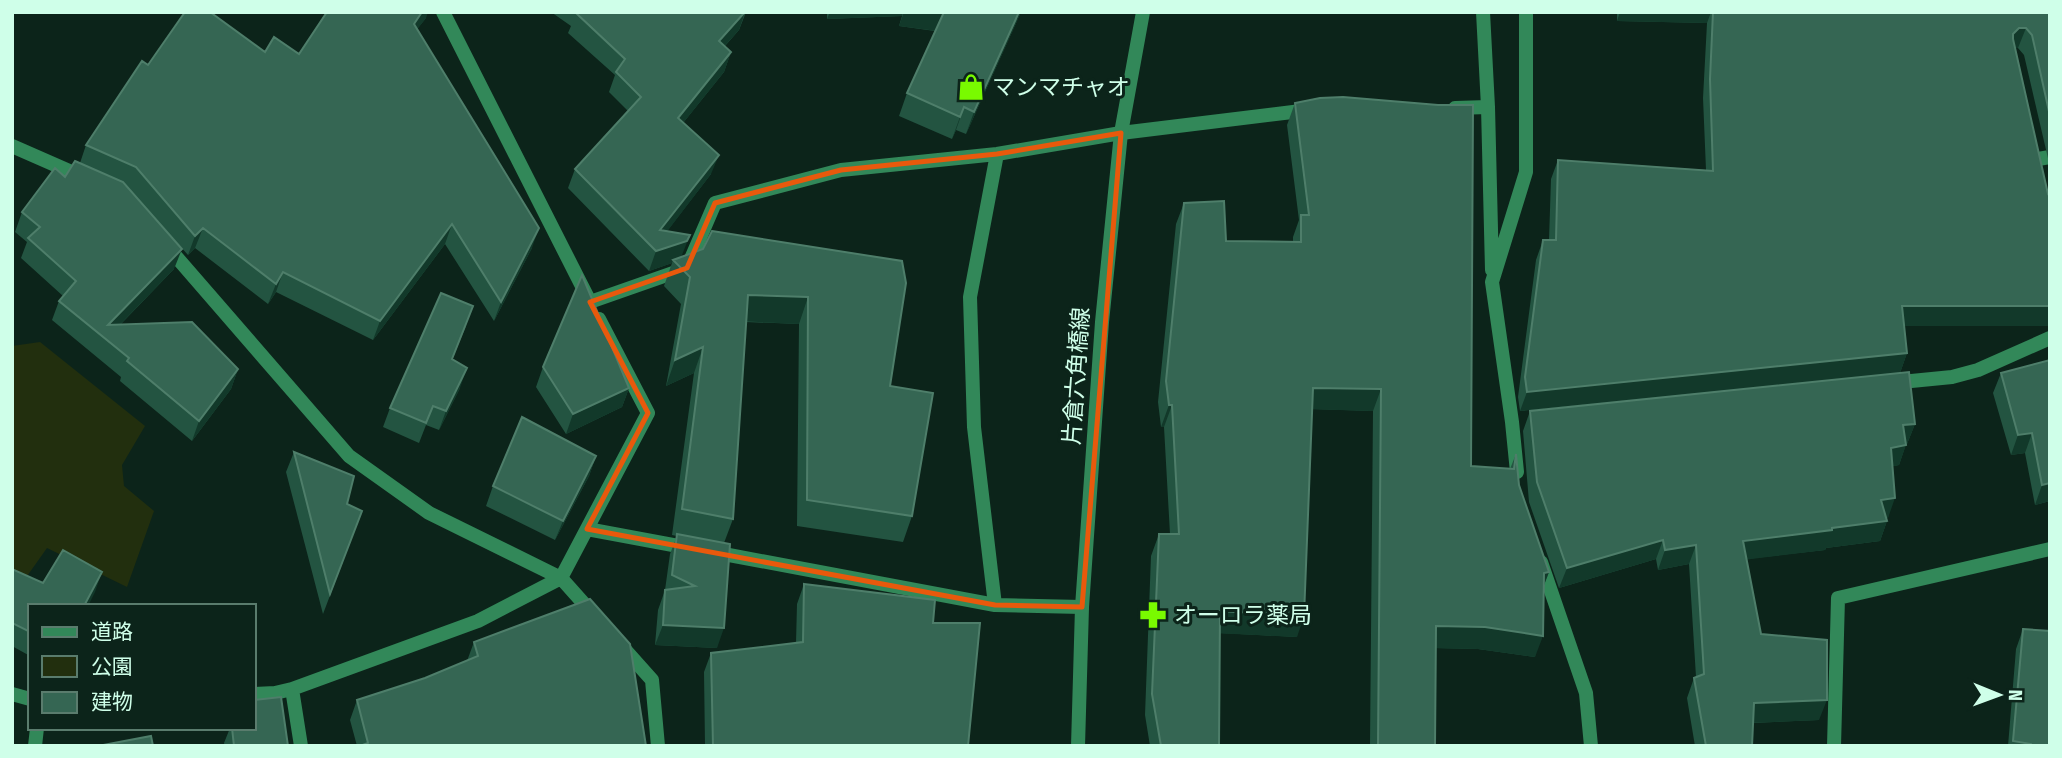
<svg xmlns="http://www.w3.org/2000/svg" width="2062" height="758" font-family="'Fira Sans Condensed','Noto Sans JP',sans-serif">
	<rect width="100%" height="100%" fill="#0c241a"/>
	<path fill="#222f0e" d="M40,342L145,426L122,465L124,486L154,511L127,587L47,548L25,579L12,572V346Z"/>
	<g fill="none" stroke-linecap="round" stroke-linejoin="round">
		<path stroke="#328859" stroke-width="14" d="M443,12L588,298
			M1483,12L1488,107L1492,270
			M1455,108L1488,107
			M12,146L85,178
			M2038,159L2050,157
			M166,245L349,456L429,513L561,578L594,615
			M590,302L687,268L715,203L841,170L997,154L1121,133L1309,110
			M1891,383L1952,377L1978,370L2050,338
			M1517,472L1512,422L1492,282L1526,172V12
			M587,529L689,548
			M713,552L995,605L1082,607
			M1541,562L1586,693L1591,746
			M995,605L974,427L970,297L997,154
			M619,643L652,680L658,746
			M292,689L301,746
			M12,694L30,699
			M254,694L275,693L292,689L478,621L561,578L648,413L599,319
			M35,746L37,728
			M1834,746L1838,598L2050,549"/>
		<path stroke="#328859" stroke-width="14" d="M1078,746L1082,607L1102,322L1121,133L1143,12"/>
	</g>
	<path fill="#235441" d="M551,12H746L739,30L725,46L731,52L724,72L683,123L711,174L667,231L681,257L902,261L890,386L912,516L903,542L797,526L799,324L746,322L733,519L724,543L717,648L655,645L658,610L665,590L670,554L677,536L672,535L694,373L666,386L681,304L664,286L672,263L649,271L568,188L575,169L628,111L609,92L615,75L568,33L571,26Z
		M827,12H1021L966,134L956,130L952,139L899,116L907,93L935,31L899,26L902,16L827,19Z
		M1617,12H2050V167L2024,55L2018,48H2015L2048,194L2050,197V326H1904L1907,353L1900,373L1520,411L1518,397L1536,260L1543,240H1549L1551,179L1558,160L1706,170L1703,98L1707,23L1617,21Z
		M426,18L417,29L532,248L494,321L445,244L373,340L276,292L268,304L195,248L188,255L127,187L174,269L120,325L238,369L231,389L192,441L120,381L121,377L52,320L59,301L63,296L21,258L27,242L15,232L22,212L65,177L80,163L86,145L148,65L265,52L299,54Z
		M1295,103L1471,466L1510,469L1516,454L1519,485L1549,572L1544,585L1535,657L1478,649L1436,648L1435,746H1370L1373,411L1312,409L1297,637L1220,633L1219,746H1150L1145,715L1151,556L1159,534H1170L1164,427H1161L1158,402L1176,224L1184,203L1226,241L1293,242V237L1299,220L1287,125Z
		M466,326L452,360L460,388L439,430L426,425L419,443L383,427L390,408Z
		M2050,360V501L2035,505L2025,453L2011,455L1993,393L2001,373Z
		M543,367L629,388L622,407L566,434L536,387Z
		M1530,411L1915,424L1907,444H1906L1899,465L1893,466L1888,518H1886L1887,521L1880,541L1826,548L1825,550L1746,559L1761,634L1819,720L1753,723L1752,746H1695L1687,698L1694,678L1696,677L1689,564L1658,570L1656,559L1559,588L1529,502L1523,431Z
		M294,452L347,504L362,511L323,614L286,472Z
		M596,456L589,476L555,540L486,506L493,486Z
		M12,569L43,583L95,592L30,606V656L12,646Z
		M804,584L933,623L968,746H705L704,672L711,653L796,643L797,604Z
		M2023,629L2050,746H2008L2016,649Z
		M474,642L646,746H357L350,720L357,700L425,678L467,661Z
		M230,728H254L288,746H225L224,743Z"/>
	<path fill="#12392a" d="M422,12H428L426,18L406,44L414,24Z
		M745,12L739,30L712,60L719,41Z
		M830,12H903L902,16L827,19Z
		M904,12H944L937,31L899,26Z
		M1019,12H1021L966,134L974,112Z
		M1620,12H1711L1707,23L1617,21Z
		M2019,28H2026L2018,48H2012L2013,34Z
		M731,52L724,72L671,138L678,118Z
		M964,107L956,130L952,139L960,117Z
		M719,155L711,174L653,250L660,230Z
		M452,224L445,244L373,340L380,321Z
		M203,228L195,248L188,255L195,236Z
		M539,228L532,248L494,321L501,302Z
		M690,235L680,260H673L672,263L649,271L656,251Z
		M182,249L174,269L106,339L108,325Z
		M283,272L276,292L268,304L276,284Z
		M748,295L808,297L799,324L739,321Z
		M1902,306H2050V326H1895Z
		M703,347L694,373L666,386L675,360Z
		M1907,353L1900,373L1520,411L1527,392Z
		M467,368L460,388L439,430L446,411Z
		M238,369L231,389L192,441L199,421Z
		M629,388L622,407L566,434L573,414Z
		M1313,388L1381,389L1373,411L1305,409Z
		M1169,405H1172L1164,427H1161Z
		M1915,424L1907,444L1896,445L1903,425Z
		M2032,433L2025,453L2011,455L2018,435Z
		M1906,445L1899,465L1884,468L1891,448Z
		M596,456L589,476L555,540L563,521Z
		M2050,483V501L2035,505L2042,485Z
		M1895,498L1888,518L1874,519L1881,500Z
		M1887,521L1880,541L1826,548L1825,550L1735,561L1743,541Z
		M1663,540L1656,559L1559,588L1567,568Z
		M1696,545L1689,564L1658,570L1665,550Z
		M102,572L95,592L88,606H84Z
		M1549,572L1541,593L1544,573Z
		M1220,611L1304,616L1297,637L1212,633Z
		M663,625L724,628L717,648L655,645Z
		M1436,626L1485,627L1543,636L1535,657L1478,649L1428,648Z
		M1827,700L1819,720L1747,723L1754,703Z"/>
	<path fill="#356653" stroke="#4e7e6a" stroke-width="2" d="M185,12H210L265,52L274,37L299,54L327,12H422L414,24L539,228L501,302L452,224L380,321L283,272L276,284L203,228L195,236L136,167L86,145L142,61L148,65Z
		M576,12H745L719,41L731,52L678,118L719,155L660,230L690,235L687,241L656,251L575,169L641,97L616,72L625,59L576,13Z
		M944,12H1019L974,112L964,107L960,117L907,93Z
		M1713,12H2050V116L2032,35L2026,28H2019L2013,34V39L2048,194L2050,197V306H1902L1907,353L1527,392L1525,377L1543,240H1556L1558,160L1713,171L1710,79Z
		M1343,97L1438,105H1473L1471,466L1514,469L1516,454L1519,485L1549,572L1544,573L1543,636L1485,627L1436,626L1435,746H1378L1381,389L1313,388L1304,616L1220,611L1219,746H1161L1152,694L1159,534H1179L1172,405H1169L1166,381L1184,203L1224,201L1226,241L1301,242V215H1309L1295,103L1320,98Z
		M75,161L123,182L182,249L108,325L192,322L238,369L199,421L127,361L129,358L59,301L76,281L28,238L40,227L22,212L55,168L65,177Z
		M712,231L902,261L906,283L890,386L933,393L912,516L807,500L808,297L748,295L733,519L682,509L703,347L675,360L690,277L673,260L703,249Z
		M582,275L629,388L573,414L543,367Z
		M441,293L473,306L452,359L467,368L446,411L433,406L426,423L390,408Z
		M2050,360V483L2042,485L2032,433L2018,435L2001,373Z
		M1909,372L1915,424L1903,425L1906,445L1891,448L1895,498L1881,500L1887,521L1832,528V530L1743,541L1761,634L1827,640V700L1754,703L1752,746H1706L1694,678L1704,674L1696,545L1665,550L1663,540L1567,568L1537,482L1530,411Z
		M522,417L596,456L563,521L493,486Z
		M294,452L354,476L347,504L362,511L330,594Z
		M677,534L730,544L724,628L663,625L665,590L695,586L672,575Z
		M63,550L102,572L84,606H30V632L12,623V569L43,583Z
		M804,584L935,600L933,623H980L968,746H713L711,653L803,642Z
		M590,599L630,644L646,746H360L368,743L357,700L425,678L478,656L474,642Z
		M2023,629L2050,631V746H2031V744L2013,741Z
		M281,697L288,746H234L232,728H254V700Z
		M151,736L153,746H98Z"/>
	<path fill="none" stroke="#e8590c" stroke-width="5" stroke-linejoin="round" d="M1121,133L1082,607L995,605L587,529L648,413L590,302L687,268L715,203L841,170L997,154Z"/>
	<defs>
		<symbol id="shop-bare" viewBox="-9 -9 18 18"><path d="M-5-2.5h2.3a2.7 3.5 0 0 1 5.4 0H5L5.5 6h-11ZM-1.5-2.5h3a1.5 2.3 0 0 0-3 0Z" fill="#79fa00" stroke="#0c241a" stroke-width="2.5" paint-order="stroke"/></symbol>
		<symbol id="pharmacy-bare" viewBox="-9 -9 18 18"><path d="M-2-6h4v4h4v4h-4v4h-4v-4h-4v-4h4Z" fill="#79fa00" stroke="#0c241a" stroke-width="2.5" paint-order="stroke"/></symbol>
	</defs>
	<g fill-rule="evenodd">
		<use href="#shop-bare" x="952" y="68" width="38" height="38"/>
		<use href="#pharmacy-bare" x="1134" y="596" width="38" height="38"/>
	</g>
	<g text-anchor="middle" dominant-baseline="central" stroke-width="6" stroke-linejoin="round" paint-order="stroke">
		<g font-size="23" fill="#cfffe9" stroke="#0c241a" text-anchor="start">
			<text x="992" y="87">マンマチャオ</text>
			<text x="1174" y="615">オーロラ薬局</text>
		</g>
		<g font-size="23" fill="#cfffe9" stroke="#0c241a">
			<text transform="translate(1076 376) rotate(-86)">片倉六角橋線</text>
		</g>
	</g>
	<rect width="2062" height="758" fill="none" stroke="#cfffe9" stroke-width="28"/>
	<rect x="28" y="604" width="228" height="126" fill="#0c241a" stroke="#5a7c6d" stroke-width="2"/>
	<rect x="42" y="627" width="35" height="10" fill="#328859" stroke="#5a7c6d" stroke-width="2"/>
	<text x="91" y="639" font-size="21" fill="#cfffe9">道路</text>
	<rect x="42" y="656" width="35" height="21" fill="#222f0e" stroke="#5a7c6d" stroke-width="2"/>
	<text x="91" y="674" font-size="21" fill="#cfffe9">公園</text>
	<rect x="42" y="692" width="35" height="21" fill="#356653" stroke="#5a7c6d" stroke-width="2"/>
	<text x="91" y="709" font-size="21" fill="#cfffe9">建物</text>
	<g transform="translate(1999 695) rotate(91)" stroke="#0c241a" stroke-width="5" paint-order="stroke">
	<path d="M0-5L12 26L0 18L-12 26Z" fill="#cfffe9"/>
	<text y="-10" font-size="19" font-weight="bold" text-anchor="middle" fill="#cfffe9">N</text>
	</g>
</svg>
